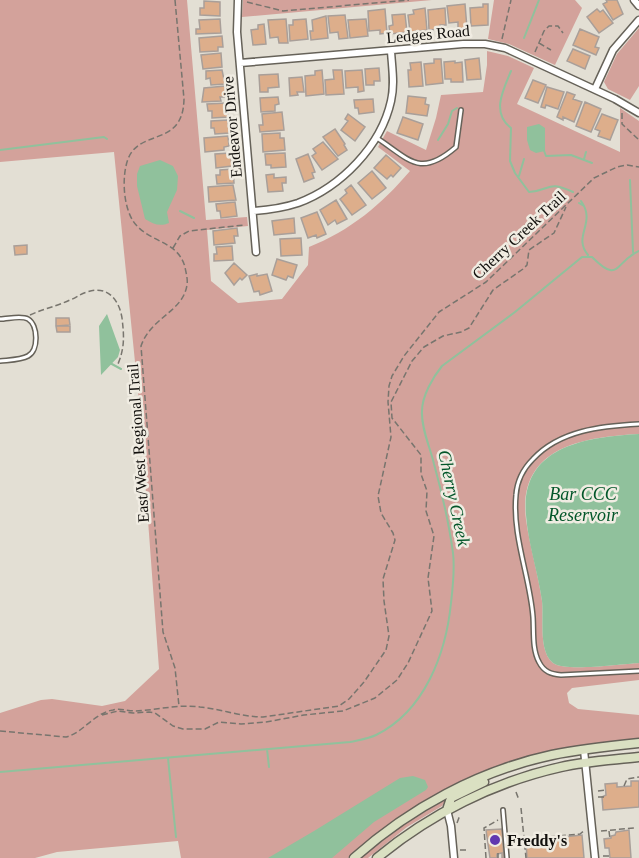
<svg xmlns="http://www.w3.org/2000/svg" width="639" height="858" font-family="'Times New Roman',serif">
	<rect width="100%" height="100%" fill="#e3dfd4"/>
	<path fill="#d3a29b" d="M0,0H187L206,220L247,217L248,226L207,230L211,281L238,303L282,299L308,265L309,247C350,231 382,204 410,171L378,147L387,131L426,150L436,118L441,95L483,92L487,65V51L508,56L534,68L517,104L620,152V108L639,121V434C583,437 517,447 526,520C530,547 538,574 542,601C544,618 538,651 553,663C564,672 622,664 639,663V680L572,688L567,693L569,703L578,709L639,715V739L595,744L493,768C439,790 392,819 348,858H181L178,841L57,852L35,858H0V713L41,700L52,699L102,706L125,701L159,669L140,412L114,152L0,162Z
		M243,0H432L242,17Z
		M494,0H575L582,8L555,65L509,44L488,39Z
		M639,28V86L630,100L608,89L604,82L617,54Z
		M447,798L442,806L407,827L368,858H360L406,823Z"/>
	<path fill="#90c19c" d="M539,124L545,128V151L536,153L530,150L527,140V127Z
		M160,160L173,166L178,176L177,190L167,212L169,223C160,227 153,224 145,219L137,186V174L140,166Z
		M107,314L120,350L118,357L101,375L99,326Z
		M639,434V663C622,664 564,672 553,663C538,651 544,618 542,601C538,572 528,544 526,515C520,446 586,437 639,434Z
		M413,776L425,780L428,787L426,790L374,822L332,858H268L314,831L400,778Z"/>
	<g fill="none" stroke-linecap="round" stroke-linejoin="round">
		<path stroke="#90c19c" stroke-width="2" d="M524,38L539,0
			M511,71C503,90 491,113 511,128L510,161L515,173L529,192C552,190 547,180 573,192
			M438,140L448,124L452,111L457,108
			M543,148L546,156L571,155L592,163
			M0,150L104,137L107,139
			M584,159L586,152
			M519,176L524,159
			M630,180L633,252
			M581,201C597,223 572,236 588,255
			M579,203L584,206
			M180,211L194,218
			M110,363L121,369
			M267,749L269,767
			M168,758L176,837
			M0,772L350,742C358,740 368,739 376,735C425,711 446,653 451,603C453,586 455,569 453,553C449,523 442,493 434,464C430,447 421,428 422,411C422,396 433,377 442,366L515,312L582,257H592C620,285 614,262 639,251"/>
	</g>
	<path fill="#ddae8b" stroke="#a99f99" stroke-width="1.5" d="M606,0H617L623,14L613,20L603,4L607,2Z
		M204,1L220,2V16L200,15V8H204Z
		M465,4L467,28L458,29V22L449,23L447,6Z
		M483,4H488V25L471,26L470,8L483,7Z
		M425,8L427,30L410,32L408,15L414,14L413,10Z
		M445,8L446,25H440V29L429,30L428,10Z
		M385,9L387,33L380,34V30L369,31L368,11Z
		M597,9L600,12L603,10L613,23L599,33L587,17Z
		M405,14L407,32L390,34L389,26L393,25L392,15Z
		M345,15L348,38L339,39L338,32L330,33L328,16Z
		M326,16L328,38L311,40L310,31H313L312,20Z
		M220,19L221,33L196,34V29H200L199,20Z
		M286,19L288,43H279L278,37L270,38L268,20Z
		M306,19L308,39L290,41L289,25H293V20Z
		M366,19L368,36L350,38L348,20Z
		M264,24L266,44L253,45L251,30L258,29V25Z
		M580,29L599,37L595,47L599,48L596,55L573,45Z
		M222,36L223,47H218V51L200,52L199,38Z
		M573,49L590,56L585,69L567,61Z
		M221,53L222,67L203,69L201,55Z
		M479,58L481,79L467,80L465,60Z
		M434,59H441L443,83L426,85L424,64L434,63Z
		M455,61V63L462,62L463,82H451V79H445L444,62Z
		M421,62L423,86L409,87L408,70H411L410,63Z
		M379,68L380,81H374V85H366L365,69Z
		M222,70L225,84L211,85L210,78L206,79V71Z
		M322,70L324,94L306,96L305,76L315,75V71Z
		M333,70H342L344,94L326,95L325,80L334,79Z
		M362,70L364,91L358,92V87L346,88L345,71Z
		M278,74L279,87L268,88V92H260L259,75Z
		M302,77L304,92H297L298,95L290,96L289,78Z
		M533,80L546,85L538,103L525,98Z
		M225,86V97H220L221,101L202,102L204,88Z
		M547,87L564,92L558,109L546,105L545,108L541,107Z
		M567,92L575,95L573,99L582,102L574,122L563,117V120L557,117Z
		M408,96L426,98L425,104L429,105L427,116L406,113Z
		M278,97L279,104L275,105V111L261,112L260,98Z
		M373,99L374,112L359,114L358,108H355L354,100Z
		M585,102L601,109L591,132L576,126Z
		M227,103L228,117L212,118V111H208L207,104Z
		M282,112L284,130L260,132L259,125H263L262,114Z
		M348,114L365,127L355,141L341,130L348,121L345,119Z
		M602,114L618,120L610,140L598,136L600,131L595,129Z
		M403,117L423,124L418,140L397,133Z
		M228,120L229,133L215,134L214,128H211V121Z
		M335,129L345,144L344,145L347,150L338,156L323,137Z
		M280,133V138H284L285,150L263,152L262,134Z
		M228,136L229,146L224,147V150L205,152L204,138Z
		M323,142L338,159L322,170L312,156L316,153L313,149Z
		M230,153L232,166L216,168L215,154Z
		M285,153L286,167L271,168V165H266L265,154Z
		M308,154L315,172L312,173L314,178L304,182L296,159Z
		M386,155L401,168L393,177L391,175L387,179L374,168Z
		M233,169L234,183L217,184L216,175H220V170Z
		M372,171L386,188L372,199L358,183Z
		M274,174V178L286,177V183H282L283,191L268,192L266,175Z
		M233,185L236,200L209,202L208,187Z
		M351,185L366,205L352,215L340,199L347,193L345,190Z
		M336,200L347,219L337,224L335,220L328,225L320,210Z
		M235,202L237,216L221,218L220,211H217L216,204Z
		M317,212L326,234L317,238L316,235L308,238L301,218Z
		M294,218L295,233L274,235L272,221Z
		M237,228L238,236H234L235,243L214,245L213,231Z
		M301,238L302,255L281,256L280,239Z
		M27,245V254L15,255L14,246Z
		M232,246L233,260L214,261V254H217L216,247Z
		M277,259L297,265L293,278L288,276L286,280L272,275Z
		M234,263L247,275L242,280L240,278L234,285L225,273Z
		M257,274V276L267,274L272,291L260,295L259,291L254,292L249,276Z
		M56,318H69L70,325L56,326Z
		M56,326H70V332H57Z
		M631,781H639V807L603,810L602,797L606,795L605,784L617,783V787L631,786Z
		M502,829L504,858H502V853L497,854V858H490L486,830Z
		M629,830L631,858H610L609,848H605L604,839L611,838V836L615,835L616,832Z
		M582,835L584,858H527L526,841Z"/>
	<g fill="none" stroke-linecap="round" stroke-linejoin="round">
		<defs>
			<path id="service" d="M377,138C410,160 420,178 456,147L461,110
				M0,319C8,319 21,315 28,319C38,325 39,350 28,356C21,360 8,360 0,361
				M639,424C602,426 560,430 533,459C523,469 517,481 516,495C512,536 530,577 533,617C534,632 532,649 539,662C544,672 551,674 561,675L639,671
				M503,810L507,858"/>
			<path id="minor" d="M238,0L237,32L256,252
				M634,0L639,6
				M240,63L463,44H485L505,48L615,99L639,113
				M595,89L613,50L639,20
				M253,211C268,210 283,208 298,203C341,187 381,146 391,101C395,84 392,68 391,51
				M584,750L595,858
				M447,810L451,826L454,858"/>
			<path id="secondary" d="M447,810L451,798L484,782
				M354,858C410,808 478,771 552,755C581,749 610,746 639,743
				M377,858C430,814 494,782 561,767C587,761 613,760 639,757"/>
		</defs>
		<use href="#service" stroke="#666259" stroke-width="6"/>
		<use href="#minor" stroke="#666259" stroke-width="9"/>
		<use href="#secondary" stroke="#666259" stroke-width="11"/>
		<path stroke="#78756e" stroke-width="1.5" stroke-dasharray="6 3" stroke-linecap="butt" d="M175,0L184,99C183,151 134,125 126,166C122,183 124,214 138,227C154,243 178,242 185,267C186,273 188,279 187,285C183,312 151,317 141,346L163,632L175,668L179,706
			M247,2L283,11L409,0
			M502,39L511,0
			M539,43L551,50
			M535,52L544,31L549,26H558L563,33
			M622,113V124L639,140
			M173,248L180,236L189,231L244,225
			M30,315C43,309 57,306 70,300C76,298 80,294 87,292C107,285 119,299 122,318C124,335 125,347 118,364
			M102,715L118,711L133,713L149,712L155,713L173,726L183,729H205L219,722L241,724L266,722L304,715L343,711L375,698L397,680L408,663L432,611L428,578L434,536L426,511L427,491L421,474V455L392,418L391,402L412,361L424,347L443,336L461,332L469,328L493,290L523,269L527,265L529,250L554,233L566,207
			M0,731L66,737C83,733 94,713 113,710C120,708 128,711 136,711C157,710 178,704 200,707C221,709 242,717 263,717L339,706L349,699L364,682L386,650L389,636L384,601L383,579L395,540L393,533L381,513L378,496L391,437L388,402L389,386L392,376L404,356L439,312L486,282L594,178L617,167L627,165L639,167
			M624,786L627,779L639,777
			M598,791L606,790
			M516,792L519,800
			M598,797H604
			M521,808L526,858
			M457,823L460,815
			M601,831L634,828
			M609,831L610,839
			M524,839L580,834L585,830
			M460,850H469
			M498,853V858
			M603,856H609
			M486,858L484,828L498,820"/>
		<use href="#service" stroke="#fff" stroke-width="3"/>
		<use href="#minor" stroke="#fff" stroke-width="6"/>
		<use href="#secondary" stroke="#dae0c2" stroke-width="8"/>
	</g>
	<circle fill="#6138b0" stroke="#f0ece2" stroke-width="2" cx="495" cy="840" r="6"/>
	<g text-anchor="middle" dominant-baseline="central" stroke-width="5" stroke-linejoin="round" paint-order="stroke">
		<g font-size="16" fill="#110f0c" stroke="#f0ece2">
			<text transform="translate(428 34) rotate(-5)">Ledges Road</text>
			<text transform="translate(232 127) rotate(-95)">Endeavor Drive</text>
			<text transform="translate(519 235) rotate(-43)">Cherry Creek Trail</text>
			<text transform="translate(138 443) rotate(-94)">East/West Regional Trail</text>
		</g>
		<g font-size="16" font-weight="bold" fill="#110f0c" stroke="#f0ece2" text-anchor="start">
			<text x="507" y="840">Freddy's</text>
		</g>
		<g font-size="18" font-style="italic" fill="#035629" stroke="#f0ece2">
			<text x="583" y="494">Bar CCC<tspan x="583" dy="21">Reservoir</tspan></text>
			<text transform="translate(454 498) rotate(78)">Cherry Creek</text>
		</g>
	</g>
</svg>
